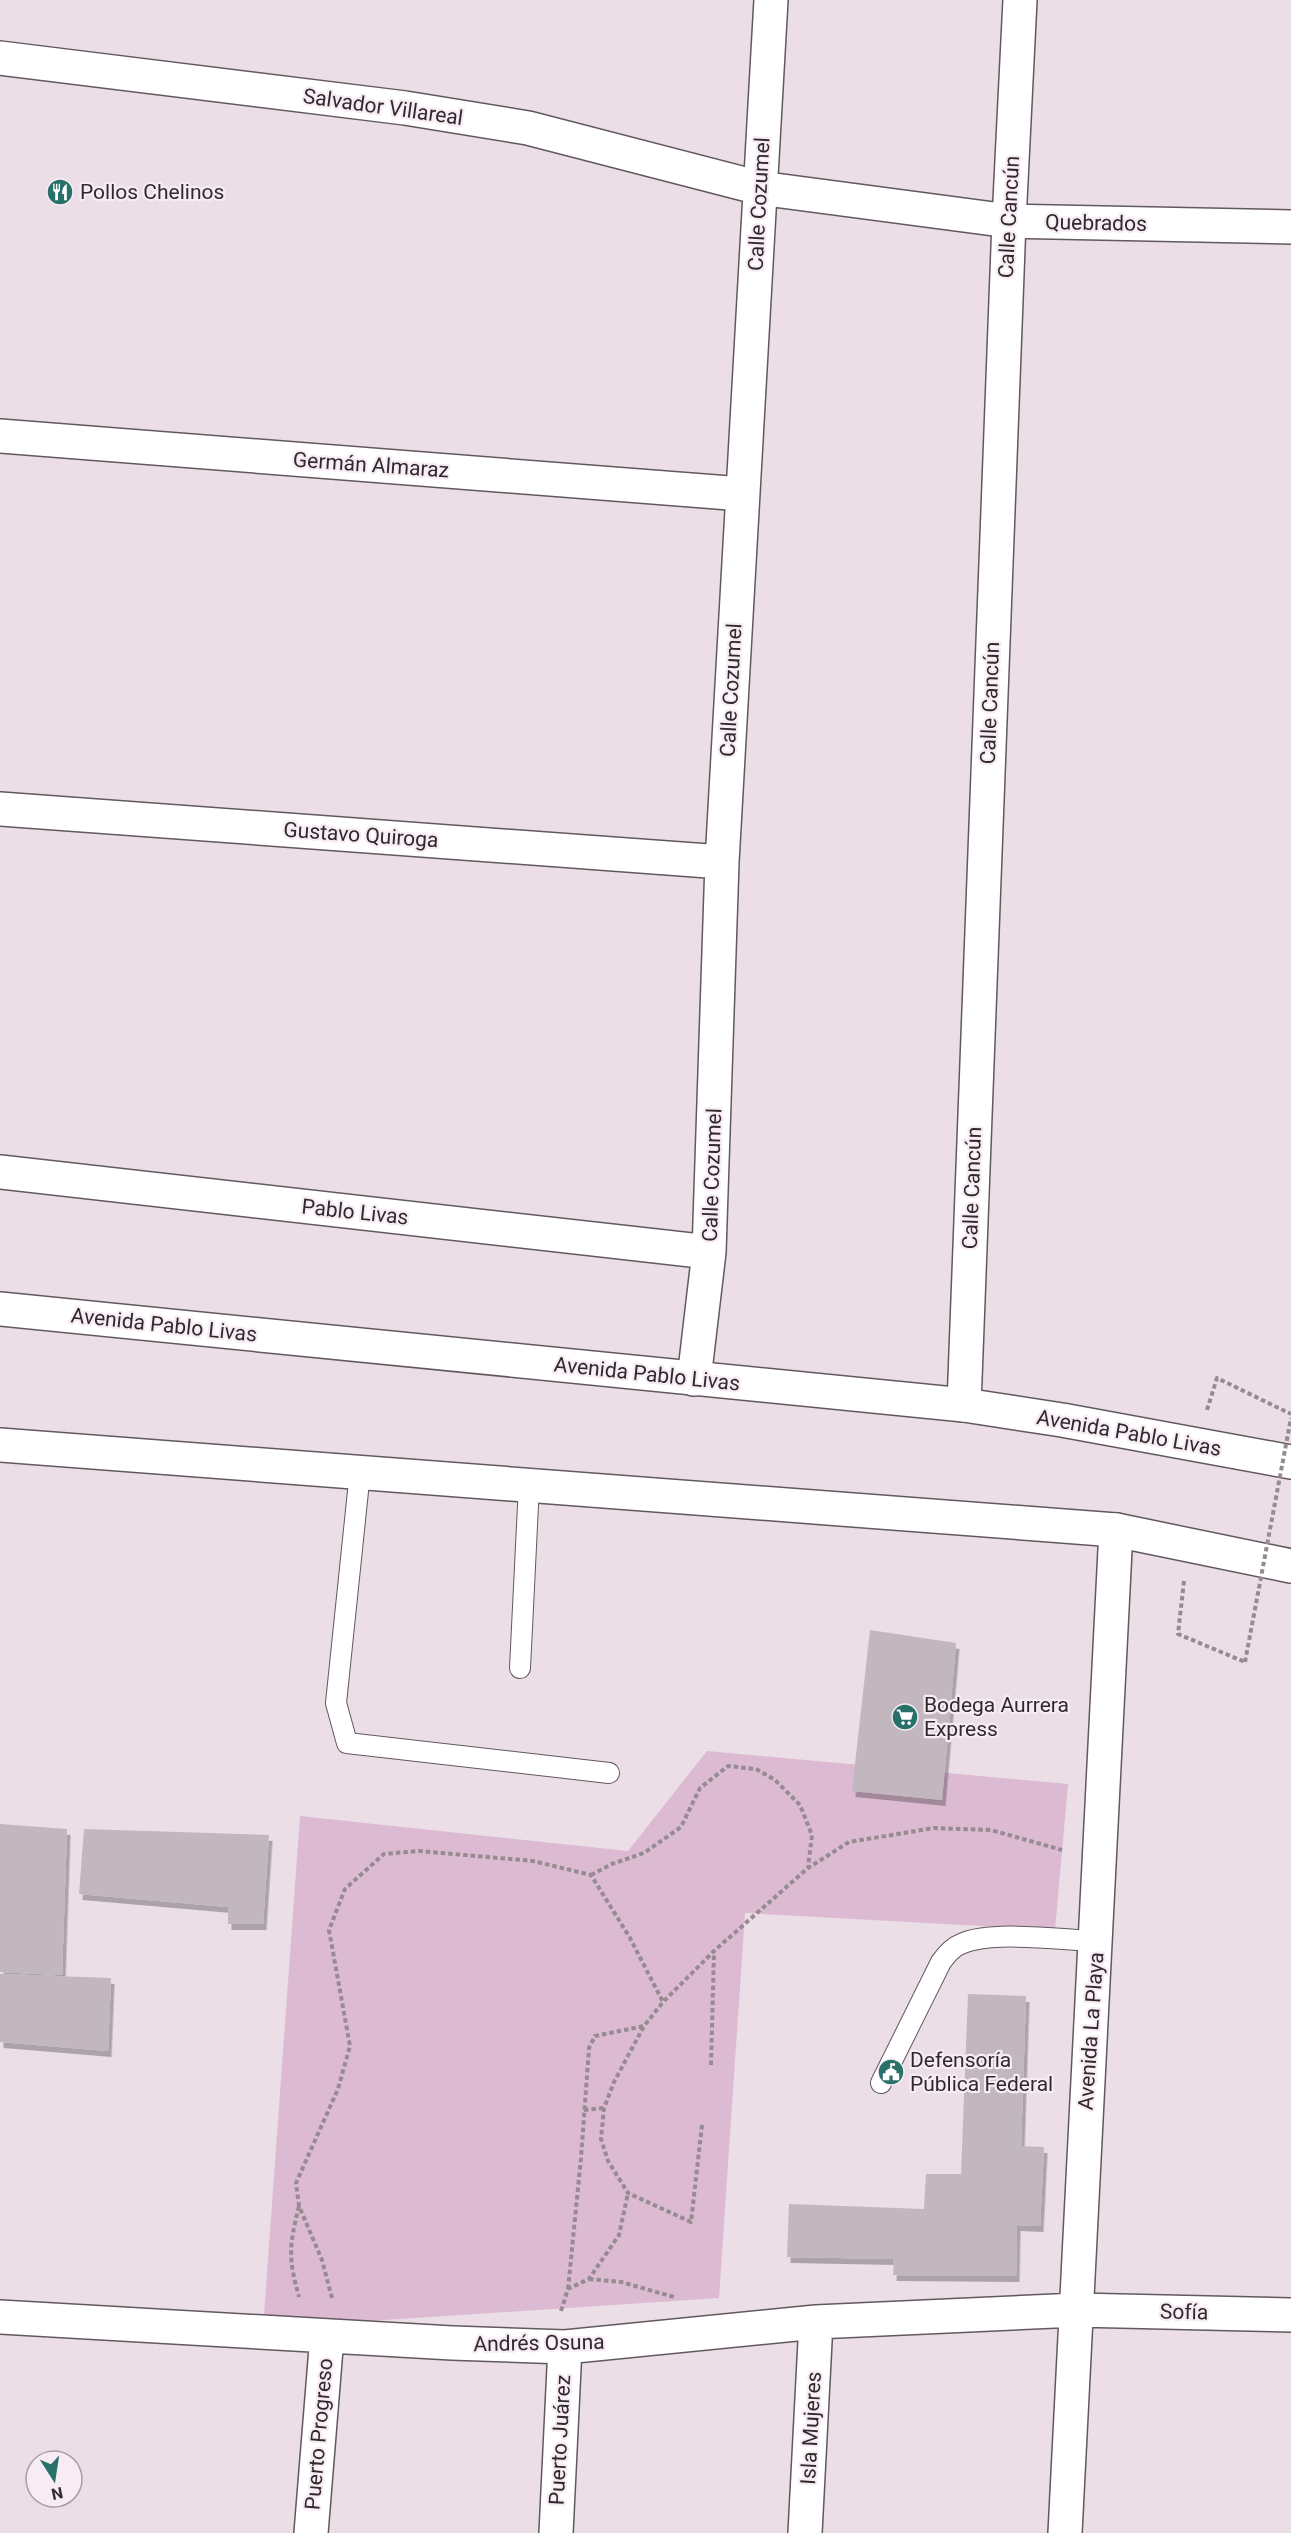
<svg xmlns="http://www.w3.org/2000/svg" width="1291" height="2533" font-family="Roboto,sans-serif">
	<defs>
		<filter id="shadow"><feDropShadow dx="3.5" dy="6" stdDeviation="0" flood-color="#0004"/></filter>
	</defs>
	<rect width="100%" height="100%" fill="#ebdee7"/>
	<path fill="#dcbbd2" d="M707,1751L1068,1784L1055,1930L745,1913L719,2298L263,2328L300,1816L628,1851Z"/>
	<path fill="#c3b7bf" filter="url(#shadow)" d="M870,1630L956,1643L942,1800L852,1791Z
		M0,1824L67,1829L62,1975L0,1972Z
		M84,1829L269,1835L263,1924H228V1907L79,1894Z
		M0,1974L111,1978L108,2051L0,2042Z
		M968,1994L1026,1996L1021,2146L1044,2147L1040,2226L1017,2225L1016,2276L893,2275L894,2259L787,2257L789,2204L924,2209L926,2174H961Z"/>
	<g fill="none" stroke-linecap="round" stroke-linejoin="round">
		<defs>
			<path id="lane" d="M360,1472L336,1703L347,1743L609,1773
				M520,1668L529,1485
				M881,2083L941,1962C946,1955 953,1947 961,1944C992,1930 1062,1940 1096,1941"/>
			<path id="street" d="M0,58L405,108L528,128L760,188L1009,221L1291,227
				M0,436L742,494
				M0,809L722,862
				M0,1172L709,1252
				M694,1379L709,1252L722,862L771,0
				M964,1405L1009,221L1020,0
				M0,2317L452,2343L565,2347L816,2322L1077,2310L1291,2315
				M311,2533L327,2336
				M556,2533L565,2347
				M805,2533L816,2322
				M1065,2533L1116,1530"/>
			<path id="secondary" d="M0,1309L964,1405L1062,1420L1291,1462
				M0,1445L1116,1530L1291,1566"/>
		</defs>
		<use href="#lane" stroke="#62585f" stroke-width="22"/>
		<use href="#street" stroke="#62585f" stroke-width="36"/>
		<use href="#secondary" stroke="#62585f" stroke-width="36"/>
		<path stroke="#958b91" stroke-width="4" stroke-dasharray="4.5 3" stroke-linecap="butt" d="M1207,1410L1217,1378L1291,1414
			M1184,1581L1178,1634L1245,1662
			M591,1875L612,1864L644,1853L681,1827L700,1788L728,1766L756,1769L775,1780L800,1805L812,1835L808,1867
			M711,2065L714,1952
			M584,2110L604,2108
			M702,2125L691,2222L628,2193L608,2161L601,2139L604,2108L614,2082L644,2026L663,2002L714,1951L808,1868L849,1842L934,1828L991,1830L1062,1850
			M299,2206C289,2247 288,2257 299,2297
			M589,2279L621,2282L674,2297
			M568,2289L581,2158L589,2048L595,2036L644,2026
			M332,2298L322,2260L299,2206L296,2183L338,2089L350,2046L329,1930L345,1889L384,1854L419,1851L533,1861L591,1875L630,1938L663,2002
			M561,2311L568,2289L589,2279L619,2235L628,2193"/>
		<use href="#lane" stroke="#fff" stroke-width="20"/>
		<use href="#street" stroke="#fff" stroke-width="33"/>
		<use href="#secondary" stroke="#fff" stroke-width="33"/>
		<path stroke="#958b91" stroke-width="4" stroke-dasharray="4.5 3" stroke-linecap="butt" d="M1245,1662L1291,1418"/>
	</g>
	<defs>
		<symbol id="restaurant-disc" viewBox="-11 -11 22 22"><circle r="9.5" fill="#28716b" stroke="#f8ecf4"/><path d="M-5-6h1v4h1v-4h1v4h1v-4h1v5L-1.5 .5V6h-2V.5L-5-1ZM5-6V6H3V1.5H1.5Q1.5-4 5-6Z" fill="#fff"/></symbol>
		<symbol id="supermarket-disc" viewBox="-11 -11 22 22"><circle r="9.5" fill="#28716b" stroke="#f8ecf4"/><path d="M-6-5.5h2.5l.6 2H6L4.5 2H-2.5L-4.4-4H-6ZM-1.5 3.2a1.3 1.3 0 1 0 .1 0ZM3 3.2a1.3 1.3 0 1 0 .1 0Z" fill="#fff"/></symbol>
		<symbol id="civic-disc" viewBox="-11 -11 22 22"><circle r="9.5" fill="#28716b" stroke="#f8ecf4"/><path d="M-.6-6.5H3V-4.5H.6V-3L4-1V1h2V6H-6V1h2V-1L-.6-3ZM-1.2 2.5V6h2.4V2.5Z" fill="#fff"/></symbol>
	</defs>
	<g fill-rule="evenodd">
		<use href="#restaurant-disc" x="45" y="177" width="30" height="30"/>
		<use href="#supermarket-disc" x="890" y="1702" width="30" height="30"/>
		<use href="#civic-disc" x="876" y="2057" width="30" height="30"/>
	</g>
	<g text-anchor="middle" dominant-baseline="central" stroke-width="4.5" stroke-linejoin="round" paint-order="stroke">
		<g font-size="21" fill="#2f2a2d" stroke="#f8ecf4">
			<text transform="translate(383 107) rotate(8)">Salvador Villareal</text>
			<text transform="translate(759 204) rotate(-87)">Calle Cozumel</text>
			<text transform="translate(1009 217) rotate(-87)">Calle Cancún</text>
			<text transform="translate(1096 223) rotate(1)">Quebrados</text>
			<text transform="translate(371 465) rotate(4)">Germán Almaraz</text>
			<text transform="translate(731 690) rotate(-87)">Calle Cozumel</text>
			<text transform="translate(990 703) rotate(-88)">Calle Cancún</text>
			<text transform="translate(361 835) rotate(4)">Gustavo Quiroga</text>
			<text transform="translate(712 1175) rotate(-88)">Calle Cozumel</text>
			<text transform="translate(972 1188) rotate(-88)">Calle Cancún</text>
			<text transform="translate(355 1212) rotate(6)">Pablo Livas</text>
			<text transform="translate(164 1325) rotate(6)">Avenida Pablo Livas</text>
			<text transform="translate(647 1374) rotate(6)">Avenida Pablo Livas</text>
			<text transform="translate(1129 1433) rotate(10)">Avenida Pablo Livas</text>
			<text transform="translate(1091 2031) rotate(-86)">Avenida La Playa</text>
			<text transform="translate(1184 2312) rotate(1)">Sofía</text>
			<text transform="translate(539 2343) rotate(-1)">Andrés Osuna</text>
			<text transform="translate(811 2428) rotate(-87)">Isla Mujeres</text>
			<text transform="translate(319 2434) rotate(-85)">Puerto Progreso</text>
			<text transform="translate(560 2440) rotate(-87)">Puerto Juárez</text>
		</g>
		<g font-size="21" fill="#2f2a2d" stroke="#f8ecf4" text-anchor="start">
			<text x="80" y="192">Pollos Chelinos</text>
			<text x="924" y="1705">Bodega Aurrera<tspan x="924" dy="24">Express</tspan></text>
			<text x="910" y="2060">Defensoría<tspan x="910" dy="24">Pública Federal</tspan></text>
		</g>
	</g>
	<g transform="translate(54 2479) rotate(168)"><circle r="28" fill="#f8ecf4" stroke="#a89ea4" stroke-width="1.5"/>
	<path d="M0-4.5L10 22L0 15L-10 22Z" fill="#28716b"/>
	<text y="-9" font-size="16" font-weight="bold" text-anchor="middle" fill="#2f2a2d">N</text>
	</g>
</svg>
